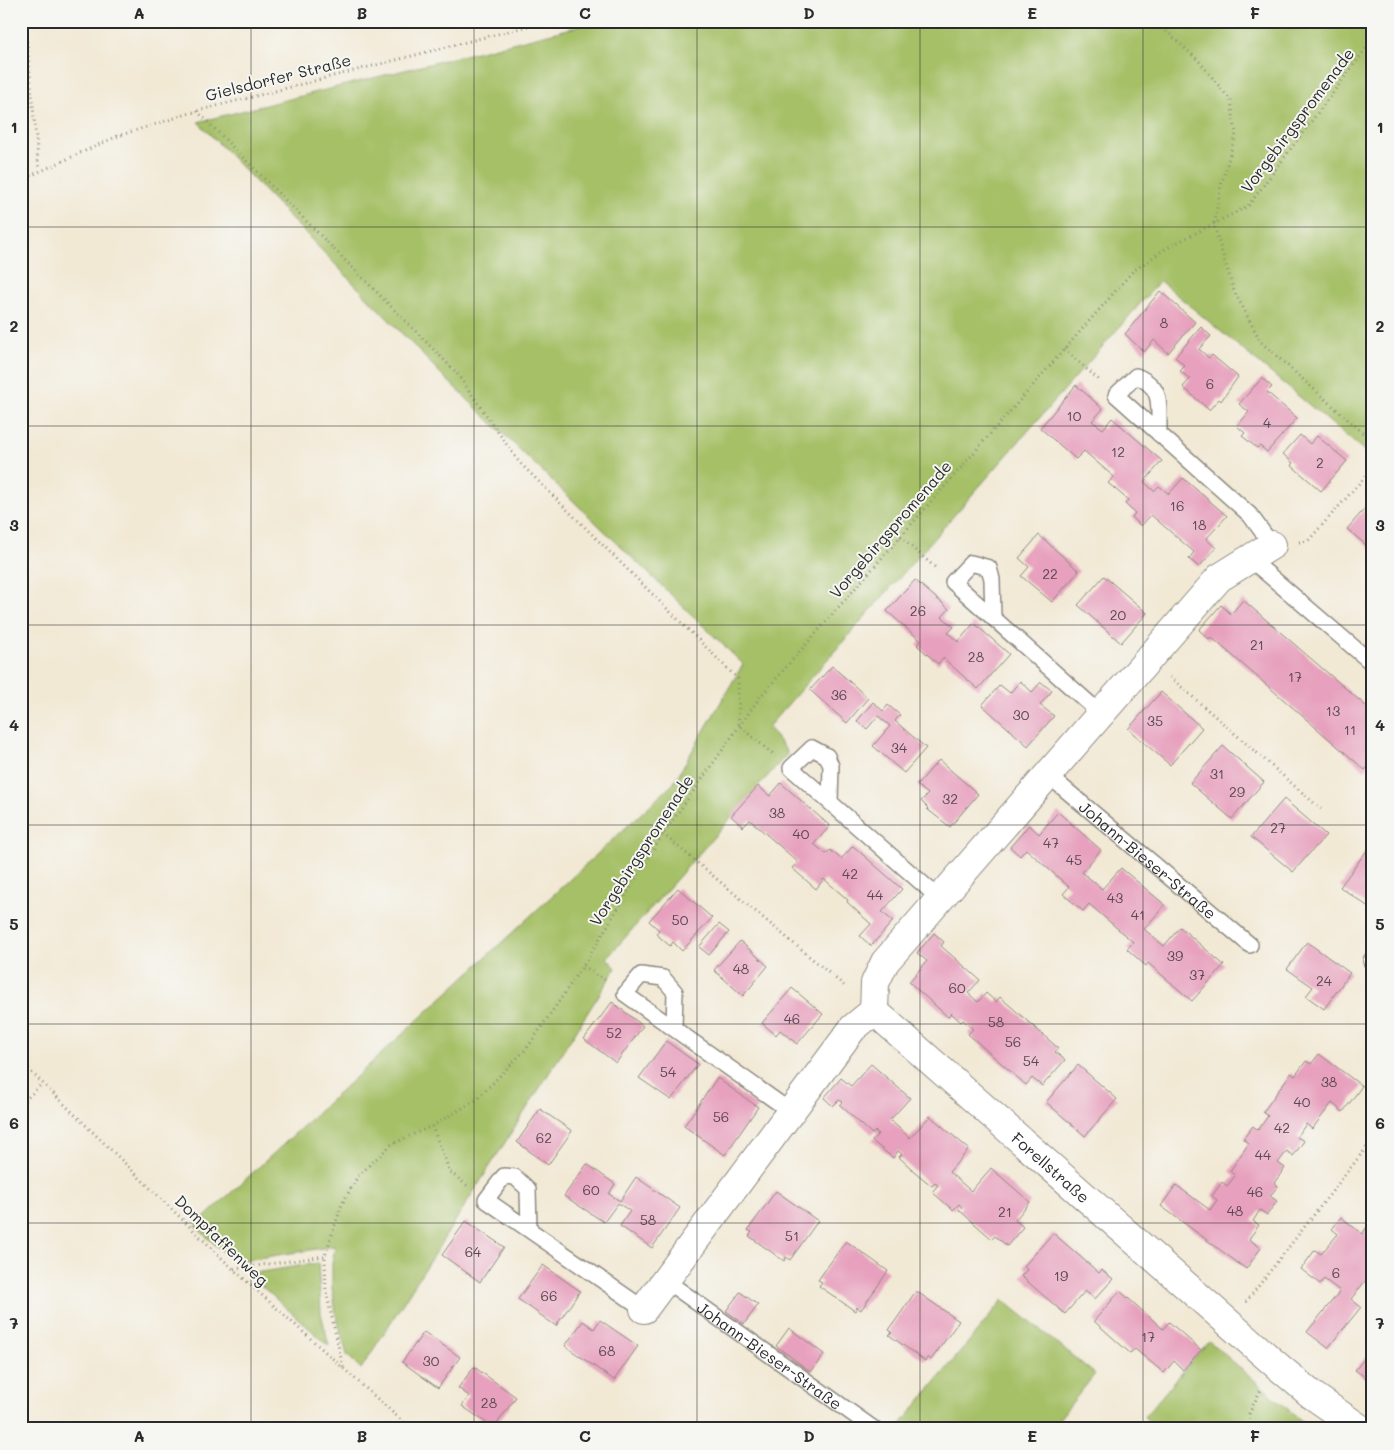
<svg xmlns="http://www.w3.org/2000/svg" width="1394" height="1450" font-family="Mali,sans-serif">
	<rect width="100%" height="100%" fill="#f6f6f2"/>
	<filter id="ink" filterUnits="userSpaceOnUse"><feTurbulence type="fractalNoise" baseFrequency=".02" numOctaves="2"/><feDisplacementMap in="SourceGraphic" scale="10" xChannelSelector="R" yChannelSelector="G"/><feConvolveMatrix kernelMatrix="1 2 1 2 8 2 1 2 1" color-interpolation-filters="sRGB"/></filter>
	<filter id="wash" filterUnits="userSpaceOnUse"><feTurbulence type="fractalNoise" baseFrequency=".0096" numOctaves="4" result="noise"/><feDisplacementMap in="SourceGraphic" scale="20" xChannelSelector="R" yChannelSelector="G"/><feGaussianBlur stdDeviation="1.12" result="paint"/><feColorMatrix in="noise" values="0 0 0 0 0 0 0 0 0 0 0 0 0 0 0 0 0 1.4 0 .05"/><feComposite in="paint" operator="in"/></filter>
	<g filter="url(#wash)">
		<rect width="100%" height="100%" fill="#f2e9d5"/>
		<path fill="#a5c066" stroke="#687648" d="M591,21H1373V458L1160,281L768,727L788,753L607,958L616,968L361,1369L347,1355L336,1314L332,1287V1263L335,1246L234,1262L195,1226L673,784L743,664L443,376L198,122L572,28Z
			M318,1263L321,1313L329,1346L248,1274Z
			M1003,1300L1095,1374L1051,1429H897Z
			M1209,1341L1311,1429H1159L1144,1417Z"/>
		<g id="blocks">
			<path fill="#e7a0bd" d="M1160,291L1195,322L1168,353L1154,340L1144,352L1125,334Z
				M1201,327L1211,336L1199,349L1209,358L1212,355L1238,377L1221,401L1219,399L1209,410L1183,387L1190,379L1180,371L1185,366L1175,357Z
				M1262,378L1272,387L1267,392L1297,418L1267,452L1260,446L1257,448L1242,436L1245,433L1237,426L1249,412L1239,404Z
				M1076,385L1103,409L1092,421L1103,429L1112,418L1162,461L1144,482L1154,491L1159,486L1169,494L1183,478L1227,516L1206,539L1216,548L1199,567L1189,559L1194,552L1151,515L1141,526L1132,517L1135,513L1125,504L1128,500L1108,483L1114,477L1084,451L1076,459L1040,428Z
				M1300,435L1310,444L1317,436L1347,461L1321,491L1291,465L1293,463L1283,454Z
				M1373,499V551L1347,529Z
				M1039,535L1079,571L1052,602L1021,576L1029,567L1019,558Z
				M1104,576L1147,613L1121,643L1078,605Z
				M915,580L949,609L942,617L954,627L948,633L958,642L974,623L1009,654L978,689L943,658L938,664L917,645L921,641L887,611Z
				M1243,600L1373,712V761L1365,770L1211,637L1209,639L1199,630L1221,605L1231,614Z
				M832,666L868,698L847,723L810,690Z
				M1020,681L1032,692L1041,682L1052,691L1040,705L1054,716L1028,746L982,705L1000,685L1010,693Z
				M1161,692L1202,728L1170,765L1128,729Z
				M873,702L883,711L888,705L900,715L895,721L926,748L904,773L873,746L890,726L878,716L867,729L857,721Z
				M1223,746L1264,782L1232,819L1190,783Z
				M939,760L978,794L950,827L927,809L928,808L921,801L928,794L917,785Z
				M781,783L830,826L814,844L826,854L830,850L841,859L853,846L902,889L882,912L893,921L871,946L860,936L871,924L847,902L848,900L824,879L816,889L792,868L798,862L750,820L743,827L731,816L758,786L770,796Z
				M1284,799L1326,835L1293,872L1251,837Z
				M1058,812L1101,850L1082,872L1102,889L1121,868L1165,905L1144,929L1164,946L1180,927L1224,965L1192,1001L1148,963L1146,966L1127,949L1133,942L1089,904L1083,911L1063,894L1069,887L1026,849L1020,856L1010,847L1029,825L1039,834Z
				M1373,842V910L1340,887Z
				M678,888L712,918L682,951L673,942L670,946L656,934L659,930L649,921Z
				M719,924L729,932L709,955L699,947Z
				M934,933L944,942L941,946L980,980L968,993L978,1002L986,993L996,1002L1000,997L1058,1048L1055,1052L1065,1060L1042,1086L1032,1078L1026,1085L968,1034L973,1029L963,1020L961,1022L951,1013L948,1017L909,982L927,961L917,953Z
				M740,941L768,966L743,996L714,970Z
				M1307,942L1350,973L1324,1009L1306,996L1313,987L1287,969Z
				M792,988L823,1014L797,1044L780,1030L776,1035L762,1023Z
				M612,1002L643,1026L616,1063L584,1039Z
				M666,1041L698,1064L671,1100L639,1078Z
				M1319,1054L1362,1086L1343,1112L1332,1103L1312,1129L1306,1124L1297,1137L1304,1141L1293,1156L1287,1151L1278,1163L1285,1168L1274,1183L1278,1186L1270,1196L1277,1201L1267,1215L1260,1210L1253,1221L1259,1225L1249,1239L1261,1248L1246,1269L1161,1206L1176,1185L1210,1210L1217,1200L1212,1196L1222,1182L1227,1186L1235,1176L1230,1171L1249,1143L1243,1139L1253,1126L1258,1130L1268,1116L1263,1112L1291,1073L1295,1076L1306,1061L1311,1064Z
				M871,1064L910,1098L890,1120L910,1138L930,1116L969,1149L949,1172L971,1191L991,1168L1030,1202L1015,1220L1023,1227L1007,1246L995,1236L992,1239L959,1210L962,1207L959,1204L953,1210L932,1192L938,1185L935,1183L932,1186L915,1172L899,1157L902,1154L898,1151L893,1158L872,1141L878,1134L875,1131L872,1134L840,1105L843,1102L839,1100L833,1106L824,1098L841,1078L851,1086Z
				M1078,1065L1117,1099L1085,1136L1046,1102Z
				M717,1078L758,1107L725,1155L684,1126Z
				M540,1109L572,1131L548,1165L517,1142Z
				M587,1164L615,1184L609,1194L620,1201L636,1177L680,1208L652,1248L620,1226L630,1211L618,1203L604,1222L564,1196Z
				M776,1191L818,1221L790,1260L786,1257L784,1261L749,1236L752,1232L748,1230Z
				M1341,1217L1362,1234L1369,1224L1373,1227V1271L1351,1299L1361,1307L1328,1348L1307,1332L1340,1291L1324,1279L1320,1284L1301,1269L1315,1250L1321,1254L1338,1234L1332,1229Z
				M466,1221L504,1247L480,1282L442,1255Z
				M1053,1233L1099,1273L1102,1270L1113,1279L1095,1299L1085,1291L1065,1314L1021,1276L1027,1270L1024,1266Z
				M846,1241L888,1271L861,1310L857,1307L855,1311L819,1286L822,1282L818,1280Z
				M543,1265L580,1291L556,1326L518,1299Z
				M916,1291L959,1321L931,1360L928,1357L925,1361L889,1335L892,1332L889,1330Z
				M1120,1291L1163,1329L1169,1322L1201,1350L1183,1370L1174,1361L1164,1373L1135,1349L1130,1353L1094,1321Z
				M740,1292L758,1305L744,1324L726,1311Z
				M600,1320L638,1346L614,1380L565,1346L583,1321L594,1329Z
				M789,1328L824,1354L811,1372L776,1346Z
				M424,1332L460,1357L438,1388L402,1362Z
				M1373,1348V1383L1355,1370Z
				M474,1367L516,1397L494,1428L462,1406L469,1396L458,1388Z"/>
		</g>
	</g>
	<g filter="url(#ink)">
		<use href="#blocks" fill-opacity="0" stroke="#8e8a80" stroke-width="1"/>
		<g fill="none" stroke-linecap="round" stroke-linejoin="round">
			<defs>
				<g id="lane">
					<path d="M1159,434C1158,406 1165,388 1136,376L1116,395L1250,515L1272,545"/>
					<path d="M1250,559L1373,664"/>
					<path d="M993,618L992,579L989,568L971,563L953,582L1101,714"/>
					<path id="s1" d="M1048,775L1250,945"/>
					<path d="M830,802L831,766L827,756L812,748L791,768L940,899"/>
					<path d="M1371,961L1373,958"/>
					<path d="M674,1027L675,992L663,978L641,975L625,994L790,1111"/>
					<path d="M529,1229L528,1189L515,1177L504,1176L486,1200L644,1309"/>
					<path id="s2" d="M665,1280L874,1429"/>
				</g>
				<g id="street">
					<path id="s3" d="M874,1011L1274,1363L1312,1395L1361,1429"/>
					<path d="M644,1309L853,1028L874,1011L875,983L885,962L1219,578L1272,545"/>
				</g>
			</defs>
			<use href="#lane" stroke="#8e8a80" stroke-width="18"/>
			<use href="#street" stroke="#8e8a80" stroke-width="30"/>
			<path stroke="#8e8a80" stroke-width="3" stroke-dasharray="1 4" stroke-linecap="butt" d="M25,21L39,170
				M1155,21L1199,61L1231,101L1236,134L1221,185L1214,226L1234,291L1261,342L1373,442
				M197,111L456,372L519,462L738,679L739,726L773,754
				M21,180L118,136L197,111L548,21
				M1064,349L1099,380
				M900,537L937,569
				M1299,542L1308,541L1373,468
				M1170,677L1321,809
				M663,834L847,988
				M583,966L608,982
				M21,1062L233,1269L411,1429
				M21,1104L42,1084
				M432,1126L450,1172L469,1187
				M234,1269L325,1256
				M1246,1302L1373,1139
				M343,1367L326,1291L325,1256L342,1204L358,1176L392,1144L432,1126L476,1100L527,1048L583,966L663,834L760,697L1133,271L1165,249L1248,206L1373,39
				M1247,1429L1249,1414L1261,1389"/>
			<use href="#lane" stroke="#fff" stroke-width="15"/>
			<use href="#street" stroke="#fff" stroke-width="28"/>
		</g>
	</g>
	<path fill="none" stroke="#2b2b2b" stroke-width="1" stroke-opacity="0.55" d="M251,21V1429M474,21V1429M697,21V1429M920,21V1429M1143,21V1429M21,227H1373M21,426H1373M21,625H1373M21,825H1373M21,1024H1373M21,1223H1373"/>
	<g text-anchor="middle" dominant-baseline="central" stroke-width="4" stroke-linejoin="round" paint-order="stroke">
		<g font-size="14" fill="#5a4850">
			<text x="1164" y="322">8</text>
			<text x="1210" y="383">6</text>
			<text x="1074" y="415">10</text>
			<text x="1267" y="422">4</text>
			<text x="1118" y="451">12</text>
			<text x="1320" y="462">2</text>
			<text x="1177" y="505">16</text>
			<text x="1199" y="524">18</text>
			<text x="1050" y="573">22</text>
			<text x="918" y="610">26</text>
			<text x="1118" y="614">20</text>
			<text x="1257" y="644">21</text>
			<text x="976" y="656">28</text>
			<text x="1295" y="676">17</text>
			<text x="839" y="694">36</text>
			<text x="1333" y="710">13</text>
			<text x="1021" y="714">30</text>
			<text x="1155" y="720">35</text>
			<text x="1350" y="729">11</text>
			<text x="899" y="747">34</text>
			<text x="1217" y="773">31</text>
			<text x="1237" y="791">29</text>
			<text x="950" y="798">32</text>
			<text x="777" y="812">38</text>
			<text x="1278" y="827">27</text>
			<text x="801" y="833">40</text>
			<text x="1051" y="842">47</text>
			<text x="1074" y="859">45</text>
			<text x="850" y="873">42</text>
			<text x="875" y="894">44</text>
			<text x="1115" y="897">43</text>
			<text x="1138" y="914">41</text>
			<text x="680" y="919">50</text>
			<text x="1175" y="955">39</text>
			<text x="741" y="968">48</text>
			<text x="1197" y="974">37</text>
			<text x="1324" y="980">24</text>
			<text x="957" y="987">60</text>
			<text x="792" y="1018">46</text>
			<text x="996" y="1021">58</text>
			<text x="614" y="1032">52</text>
			<text x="1013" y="1041">56</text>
			<text x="1031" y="1060">54</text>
			<text x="668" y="1071">54</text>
			<text x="1329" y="1081">38</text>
			<text x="1302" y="1101">40</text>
			<text x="721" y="1116">56</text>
			<text x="1282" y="1127">42</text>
			<text x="544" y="1137">62</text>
			<text x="1263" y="1154">44</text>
			<text x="591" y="1189">60</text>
			<text x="1255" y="1191">46</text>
			<text x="1235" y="1210">48</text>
			<text x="1005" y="1211">21</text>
			<text x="648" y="1219">58</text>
			<text x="792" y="1235">51</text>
			<text x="473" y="1251">64</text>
			<text x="1336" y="1272">6</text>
			<text x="1061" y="1275">19</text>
			<text x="549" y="1295">66</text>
			<text x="1148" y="1336">17</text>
			<text x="607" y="1350">68</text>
			<text x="431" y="1360">30</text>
			<text x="489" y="1402">28</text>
		</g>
		<g font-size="16" fill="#2b2b2b" stroke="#f6f6f2">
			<text transform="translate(278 77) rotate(-14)">Gielsdorfer Straße</text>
			<text transform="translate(1297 120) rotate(-53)">Vorgebirgspromenade</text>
			<text transform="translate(890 529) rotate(-49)">Vorgebirgspromenade</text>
			<text transform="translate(641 850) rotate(-57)">Vorgebirgspromenade</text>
			<text stroke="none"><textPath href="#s1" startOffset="131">Johann-Bieser-Straße</textPath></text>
			<text stroke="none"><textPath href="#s3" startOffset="236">Forellstraße</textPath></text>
			<text transform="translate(222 1240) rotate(44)">Dompfaffenweg</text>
			<text stroke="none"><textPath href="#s2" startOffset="129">Johann-Bieser-Straße</textPath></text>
		</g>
	</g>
	<rect width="1394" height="1450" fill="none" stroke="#f6f6f2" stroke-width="55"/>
	<rect x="28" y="28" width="1338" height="1394" fill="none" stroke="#2b2b2b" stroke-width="2"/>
	<g font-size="16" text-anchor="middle" font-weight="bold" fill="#2b2b2b">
		<text x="139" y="19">A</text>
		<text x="362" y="19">B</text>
		<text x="585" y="19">C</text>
		<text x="809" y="19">D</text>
		<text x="1032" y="19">E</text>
		<text x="1255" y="19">F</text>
		<text x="14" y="133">1</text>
		<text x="1380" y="133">1</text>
		<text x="14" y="332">2</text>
		<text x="1380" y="332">2</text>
		<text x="14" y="531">3</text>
		<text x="1380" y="531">3</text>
		<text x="14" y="731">4</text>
		<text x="1380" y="731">4</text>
		<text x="14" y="930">5</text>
		<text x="1380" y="930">5</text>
		<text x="14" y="1129">6</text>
		<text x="1380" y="1129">6</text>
		<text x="14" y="1329">7</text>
		<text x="1380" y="1329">7</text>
		<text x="139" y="1442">A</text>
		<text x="362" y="1442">B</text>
		<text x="585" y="1442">C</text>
		<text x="809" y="1442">D</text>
		<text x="1032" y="1442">E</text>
		<text x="1255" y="1442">F</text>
	</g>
</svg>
